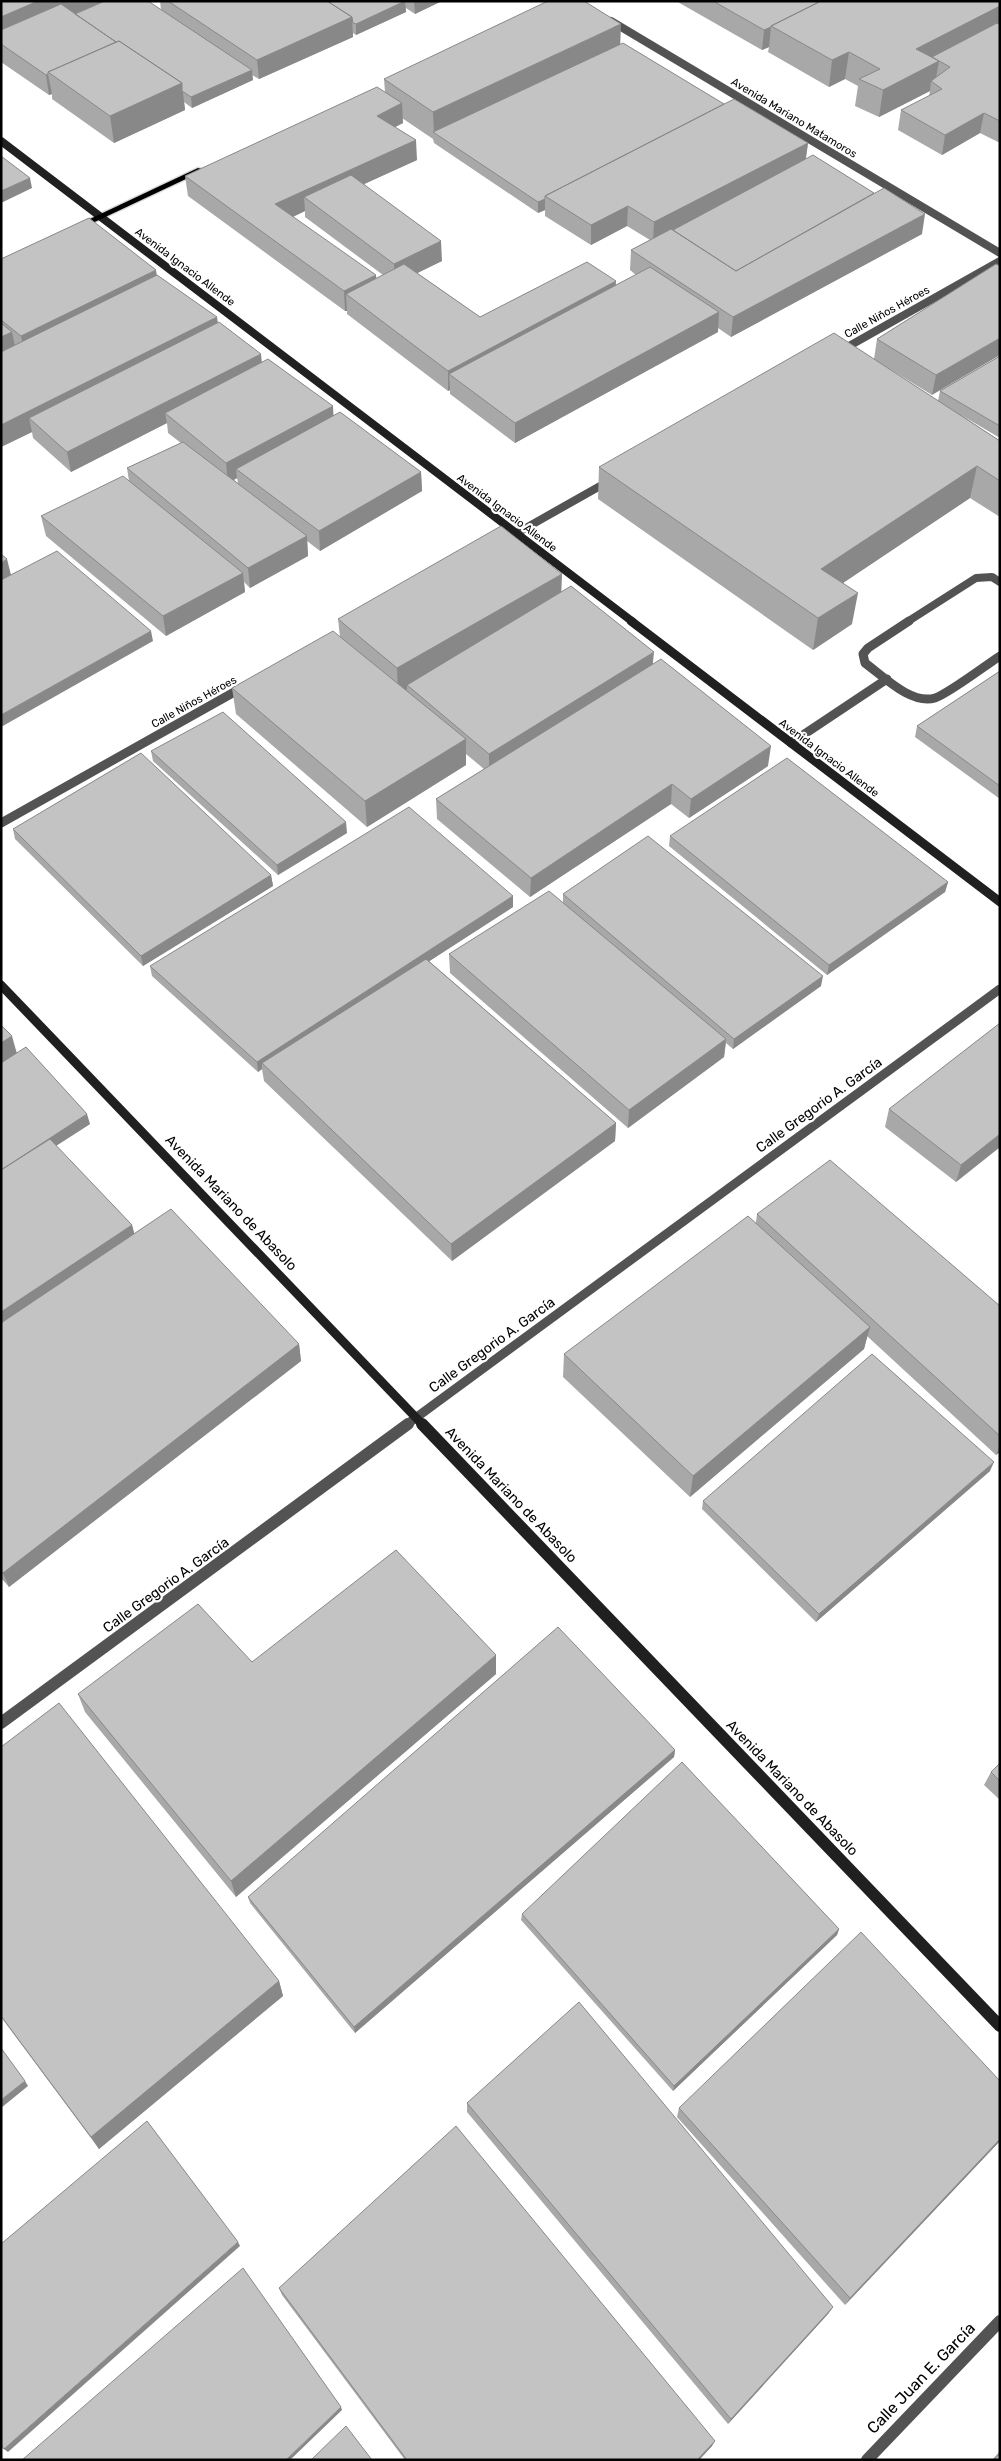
<svg xmlns="http://www.w3.org/2000/svg" width="1001" height="2461" font-family="Rubik,sans-serif">
	<rect width="100%" height="100%" fill="#fff"/>
	<g fill="none" stroke-linecap="round" stroke-linejoin="round">
		<defs>
			<path id="primary" d="M198,168L205,170L82,228L75,226Z"/>
		</defs>
		<use href="#primary" stroke="#dbdbdb" stroke-width="3"/>
		<path stroke="#535353" stroke-width="8" d="M907,622L976,578L992,577L1000,582"/>
		<path stroke="#535353" stroke-width="9" d="M909,621L868,648L863,654L865,663C883,676 911,705 935,698C948,694 986,665 1000,656
			M791,743L887,679"/>
		<path stroke="#535353" stroke-width="8" d="M611,21L1000,253
			M842,350L1000,261
			M508,538L609,481"/>
		<path stroke="#535353" stroke-width="9" d="M1,823L245,686
			M406,1425L1000,989"/>
		<path stroke="#535353" stroke-width="12" d="M1,1723L408,1424
			M867,2460L1000,2321"/>
		<path stroke="#202020" stroke-width="8" d="M1,141L633,622"/>
		<path stroke="#202020" stroke-width="9" d="M631,621L1000,902
			M1,985L423,1425"/>
		<path stroke="#202020" stroke-width="12" d="M422,1424L1000,2026"/>
		<use href="#primary" fill="#000" fill-rule="evenodd"/>
	</g>
	<path fill="#a8a8a8" fill-rule="evenodd" d="M1,1L161,10L160,1H442L415,14L406,8V12L356,35L353,33V37L259,79L252,75L253,80L192,108L184,102L185,110L114,143L52,99V94L49,95L1,62Z
		M676,1H1000V143L980,133L942,155L898,130L901,110L929,96L930,91L879,117L855,106L858,86L845,79L829,87L768,52L769,47L762,50Z
		M620,44L724,104L808,143L806,159L922,234L731,337L718,328V332L515,443L450,394V390L448,391L347,314V311H345L188,196L185,176L385,92L384,79ZM402,118L433,139L434,143L538,213L545,210V216L591,245L627,226L650,240L631,250L630,270L636,275L616,285L480,317L417,273L442,261L364,184L417,160L395,127L403,123ZM305,211V217L383,275L377,278L293,217Z
		M1,259L157,275L218,323L262,362L333,416L421,472L422,491L320,551L307,541L308,556L250,588L244,582L245,592L166,636L46,536L41,516L129,481L127,468L181,443L168,433L167,423L71,472L33,438L32,432L1,447ZM237,478L238,483L234,480Z
		M1000,266L932,395L885,366L938,401L940,391L1000,356V438L961,415L1000,441V517L970,498L843,583L852,624L813,650L598,499L599,467L874,359L877,339Z
		M561,592L653,664L768,766L689,818L671,804L530,897L437,819L436,799L484,769L466,754V765L367,827L236,714L232,688L340,637L338,619Z
		M1000,671V799L915,737L917,726Z
		M151,751L347,833L278,875L153,761Z
		M13,829L271,875L273,886L143,966L15,839Z
		M670,836L948,882L945,892L827,975L669,846Z
		M563,894L821,986L733,1049L726,1043L724,1057L628,1128L450,973L449,954L563,903Z
		M513,896V907L429,961L616,1123L615,1141L452,1261L264,1081L262,1069L258,1072L152,976L150,966Z
		M1,1025L17,1053L90,1124L56,1146L132,1225L134,1234L299,1344L301,1361L9,1587L1,1578Z
		M889,1109L1000,1147L956,1182L885,1127Z
		M757,1214L1000,1306V1452L996,1455L867,1336L864,1349L690,1497L563,1377L564,1354L756,1222Z
		M990,1471L816,1622L702,1509L703,1501Z
		M252,1662L496,1674L236,1897L85,1712L78,1694Z
		M1,1747L279,1981L283,1996L99,2149L1,2017Z
		M675,1750L674,1757L355,2033L250,1903L248,1897Z
		M1000,1763V1800L984,1785L991,1772Z
		M522,1914L839,1929L837,1935L673,2091L521,1920Z
		M1000,2081V2141L845,2305L677,2117L679,2108Z
		M467,2103L833,2307L828,2314L728,2424L467,2112Z
		M279,2288L712,2446L699,2460H405L282,2295Z
		M1000,2451V2460H992Z"/>
	<path fill="#888" d="M38,1H105L1,44V17Z
		M405,1L406,12L356,35V24Z
		M414,1H442L415,14Z
		M1000,6V29L939,61L935,84L931,81L930,91L879,117L883,90L916,49Z
		M352,17L353,37L259,79L257,60Z
		M621,24L620,51L434,133L433,112Z
		M771,27L769,47L762,50L764,30Z
		M849,52L845,79L829,87L832,60Z
		M252,70L253,80L192,108L191,97Z
		M48,74L52,94L49,95L46,75Z
		M182,83L185,110L114,143L110,116Z
		M402,103L403,123L378,136L377,116Z
		M984,113L980,133L942,155L945,135Z
		M416,140L417,160L316,206L304,197L305,211L277,224L275,204Z
		M808,143L805,163L653,242L654,222Z
		M30,178L32,188L1,203V191Z
		M545,199V210L538,213V202Z
		M628,206L627,226L591,245V225Z
		M925,214L922,234L731,337L733,317Z
		M441,241L442,261L395,284L394,264Z
		M156,270L159,290L25,356L21,336Z
		M376,275L377,295L346,294L347,311H345L344,291Z
		M616,281L615,301L449,374L450,390L448,391V371Z
		M719,312L718,332L515,443V423Z
		M217,317L220,337L29,418L32,432L1,447V425Z
		M12,332L18,360L1,367V337Z
		M1000,338V355L932,395L936,375Z
		M261,354L263,374L165,413L167,423L71,472L67,452Z
		M333,406L334,426L236,469L237,478L228,483L226,463Z
		M977,466L970,498L816,601L821,569Z
		M421,472L422,491L320,551L319,531Z
		M307,536L308,556L250,588L248,568Z
		M7,559L12,579L1,585V563Z
		M243,573L245,592L166,636L163,616Z
		M562,574L561,601L407,685V690L398,695L397,668Z
		M858,593L852,624L813,650L818,618Z
		M151,631L153,641L1,727V715Z
		M654,652L652,672L489,774V754Z
		M466,739V765L367,827L365,801Z
		M771,746L768,766L689,818L691,799Z
		M672,784L671,804L530,897L531,878Z
		M346,822L347,833L278,875L277,865Z
		M271,875L273,886L143,966L141,956Z
		M948,882L945,892L827,975L829,965Z
		M513,896V907L266,1067L262,1063V1069L258,1072L257,1062Z
		M823,976L821,986L733,1049L734,1039Z
		M12,1036L17,1054L1,1064V1043Z
		M726,1039L724,1057L628,1128L629,1110Z
		M87,1114L90,1124L1,1181V1170Z
		M616,1123L615,1141L452,1261L451,1244Z
		M1000,1134V1147L956,1182L961,1165Z
		M132,1225L137,1243L1,1332V1312Z
		M870,1327L864,1349L690,1497L693,1476Z
		M299,1344L301,1361L9,1587L3,1573Z
		M1000,1446V1452L996,1455Z
		M994,1462L990,1471L816,1622L819,1614Z
		M496,1655V1674L236,1897L231,1881Z
		M675,1750L674,1757L355,2033L354,2027Z
		M839,1929L837,1935L673,2091L674,2086Z
		M279,1981L283,1996L99,2149L91,2137Z
		M25,2081L28,2086L1,2108V2100Z
		M1000,2139V2141L845,2305L850,2298Z
		M238,2242L240,2246L8,2452L4,2449Z
		M833,2307L828,2314L728,2424L731,2419Z
		M341,2407L342,2410L290,2460H286Z
		M715,2441L712,2446L699,2460H697Z"/>
	<path fill="#c3c3c3" stroke="#888" d="M1,1H38L1,17Z
		M105,1H148L252,70L191,97L182,91V83L119,41L116,42L75,14Z
		M168,1H327L352,17L257,60Z
		M327,1H405L356,24L353,23L352,17Z
		M548,1H584L621,24L433,112L384,79Z
		M713,1H821L771,26V27L764,30Z
		M821,1H1000V6L916,49L939,61L883,90L859,79L880,69L849,52L832,60L771,26Z
		M61,4L116,42L48,72V74L46,75L1,44V30Z
		M997,23L1000,25V121L984,113L945,135L901,110L942,89L931,81L950,67L932,57Z
		M119,41L182,83L110,116L48,72Z
		M623,43L724,104L545,196V199L538,202L433,132Z
		M377,87L402,103L377,116L416,140L275,204L376,275L344,291L185,176Z
		M734,99L808,143L654,222L628,206L591,225L545,196Z
		M813,155L874,193L736,271L673,230Z
		M1,156L30,178L1,191Z
		M351,175L441,241L394,264L304,197Z
		M884,188L925,214L733,317L631,250L671,229L736,271Z
		M89,218L156,270L21,336L1,320V259Z
		M587,262L616,281L448,371L346,294L404,264L480,317Z
		M996,264L1000,266V338L936,375L877,339Z
		M650,267L719,312L515,423L449,374Z
		M157,275L217,317L1,425V352Z
		M219,322L261,354L67,452L29,418Z
		M1,323L12,332L1,337Z
		M834,333L1000,441V481L977,466L821,569L858,593L818,618L599,467Z
		M1000,356V426L940,391Z
		M268,359L333,406L226,463L165,413Z
		M340,412L421,472L319,531L236,469Z
		M183,442L307,536L248,568L127,468Z
		M123,476L243,573L163,616L41,516Z
		M501,526L562,574L397,668L338,619Z
		M57,551L151,631L1,715V580Z
		M1,554L7,559L1,563Z
		M571,586L654,652L489,754L407,685Z
		M333,631L466,739L365,801L232,688Z
		M661,659L771,746L691,799L672,784L531,878L436,799Z
		M1000,671V786L917,726Z
		M223,712L346,822L277,865L151,751Z
		M141,753L271,875L141,956L13,829Z
		M787,758L948,882L829,965L670,836Z
		M409,807L513,896L257,1062L150,966Z
		M648,836L823,976L734,1039L563,894Z
		M549,891L726,1039L629,1110L449,954Z
		M426,959L616,1123L451,1244L262,1063Z
		M1000,1023V1134L961,1165L889,1109Z
		M1,1025L12,1036L1,1043Z
		M26,1047L87,1114L1,1170V1063Z
		M50,1139L132,1225L1,1312V1170Z
		M830,1160L1000,1306V1436L757,1214Z
		M171,1209L299,1344L3,1573L1,1571V1323Z
		M748,1216L870,1327L693,1476L564,1354Z
		M872,1354L994,1462L819,1614L703,1501Z
		M396,1550L496,1655L231,1881L78,1694L198,1604L252,1662Z
		M558,1627L675,1750L354,2027L248,1897Z
		M59,1703L279,1981L91,2137L1,2016V1747Z
		M682,1762L839,1929L674,2086L522,1914Z
		M1000,1763V1781L991,1772Z
		M861,1932L1000,2081V2139L850,2298L679,2108Z
		M579,2002L833,2307L731,2419L467,2103Z
		M1,2048L25,2081L1,2100Z
		M147,2121L238,2242L4,2449L1,2445V2244Z
		M456,2126L715,2441L697,2460H407L279,2288Z
		M243,2268L341,2407L286,2460H22Z
		M346,2426L372,2460H311Z
		M1000,2453V2460H994Z"/>
	<g text-anchor="middle" dominant-baseline="central" stroke-width="4.5" stroke-linejoin="round" paint-order="stroke">
		<g font-size="11" fill="#000" stroke="#fff">
			<text transform="translate(794 118) rotate(31)">Avenida Mariano Matamoros</text>
			<text transform="translate(185 267) rotate(37)">Avenida Ignacio Allende</text>
			<text transform="translate(887 312) rotate(-29)">Calle Niños Héroes</text>
			<text transform="translate(507 513) rotate(37)">Avenida Ignacio Allende</text>
			<text transform="translate(194 702) rotate(-29)">Calle Niños Héroes</text>
			<text transform="translate(829 758) rotate(37)">Avenida Ignacio Allende</text>
		</g>
		<g font-size="14" fill="#000" stroke="#fff">
			<text transform="translate(819 1105) rotate(-36)">Calle Gregorio A. García</text>
			<text transform="translate(231 1203) rotate(46)">Avenida Mariano de Abasolo</text>
			<text transform="translate(492 1345) rotate(-36)">Calle Gregorio A. García</text>
			<text transform="translate(511 1495) rotate(46)">Avenida Mariano de Abasolo</text>
			<text transform="translate(166 1585) rotate(-36)">Calle Gregorio A. García</text>
			<text transform="translate(792 1788) rotate(46)">Avenida Mariano de Abasolo</text>
		</g>
		<g font-size="16" fill="#000" stroke="#fff">
			<text transform="translate(921 2378) rotate(-46)">Calle Juan E. García</text>
		</g>
	</g>
	<rect width="1001" height="2461" fill="none" stroke="#000000" stroke-width="5"/>
</svg>
